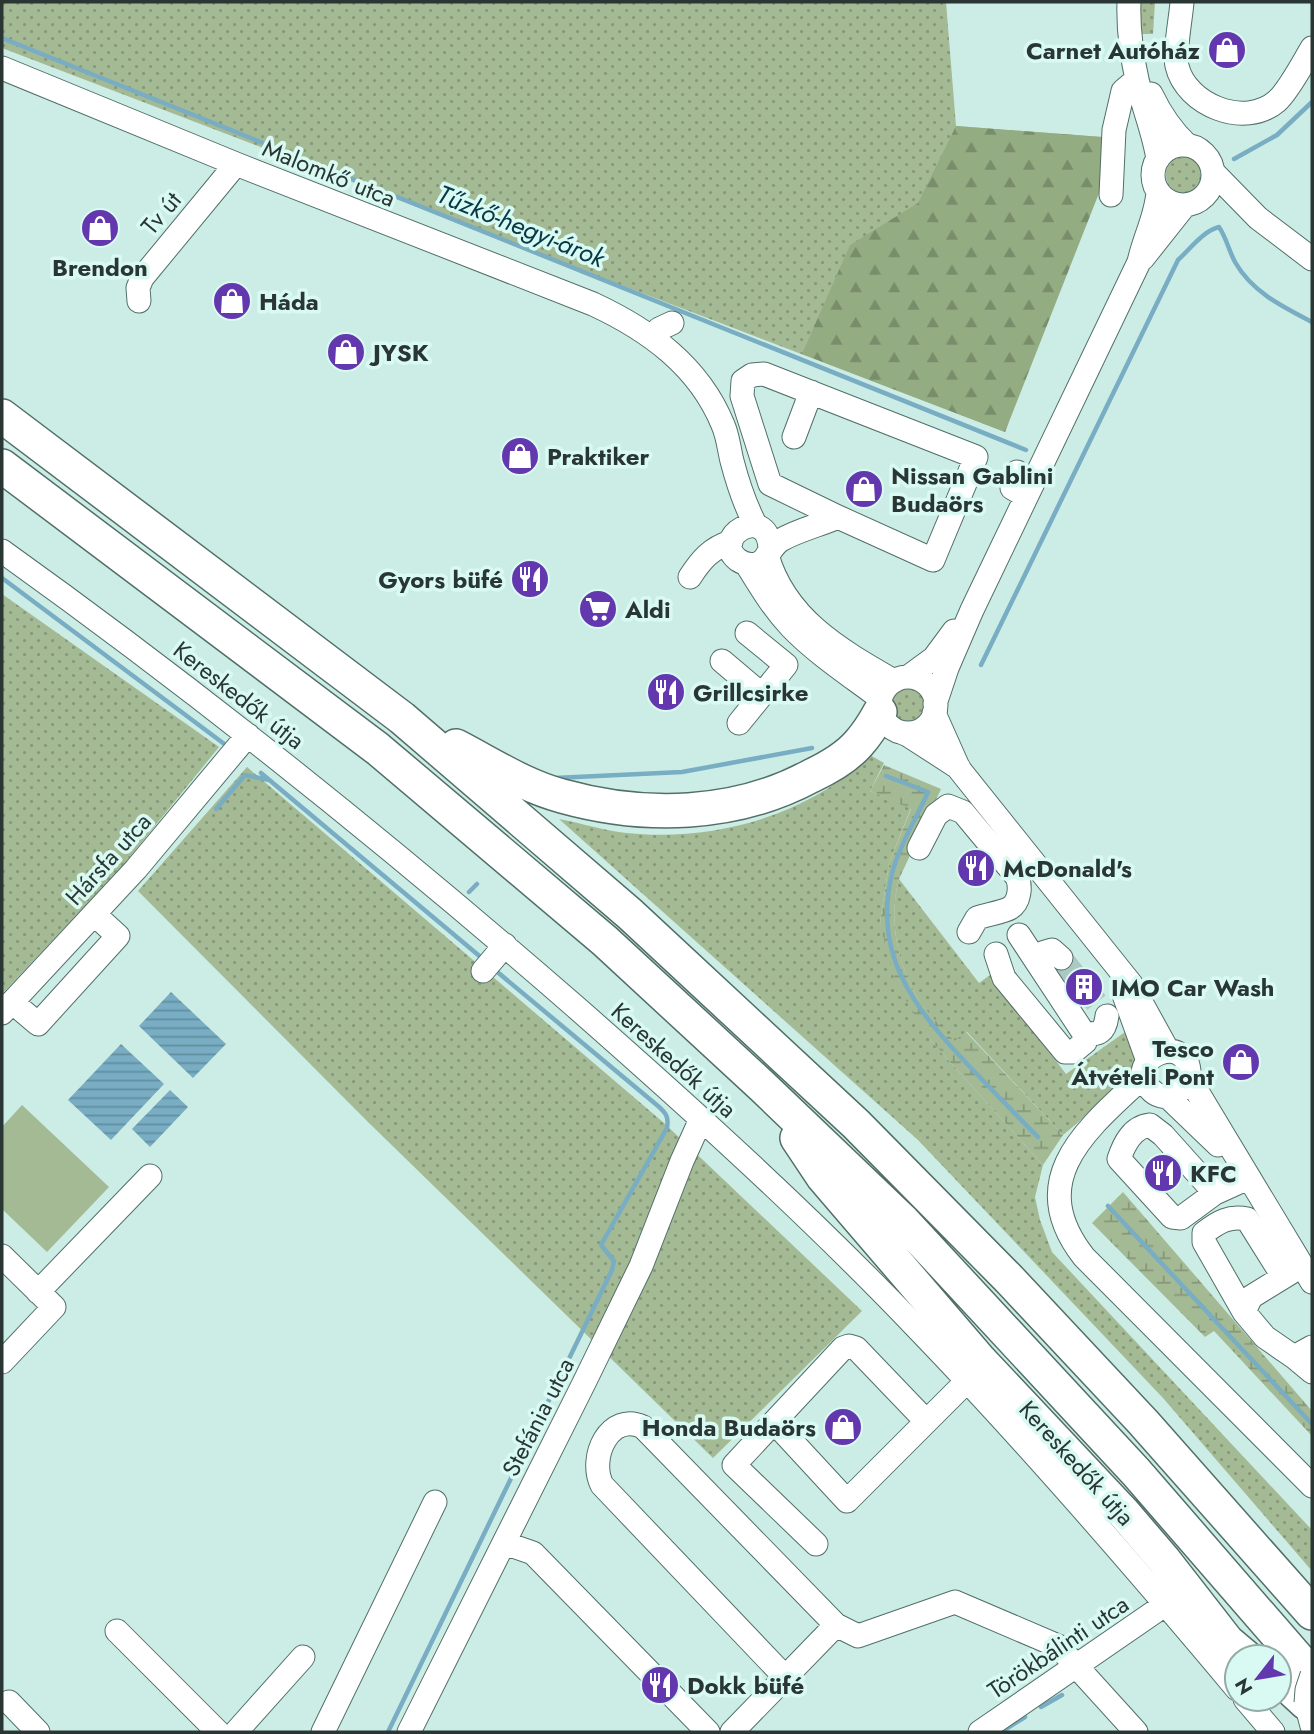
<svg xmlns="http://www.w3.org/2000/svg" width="1314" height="1734" font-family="Jost,sans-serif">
	<defs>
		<pattern id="grass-dots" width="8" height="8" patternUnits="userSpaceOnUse" patternTransform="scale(1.75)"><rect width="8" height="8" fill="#a4ba94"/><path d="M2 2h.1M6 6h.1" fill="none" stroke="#869879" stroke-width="1.8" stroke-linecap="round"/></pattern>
		<pattern id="forest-firs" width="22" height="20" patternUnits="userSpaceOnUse" patternTransform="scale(1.75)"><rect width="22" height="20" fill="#94ac82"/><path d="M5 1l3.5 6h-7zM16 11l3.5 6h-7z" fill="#798d6b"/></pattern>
		<pattern id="wetland-marsh" width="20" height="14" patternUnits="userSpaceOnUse" patternTransform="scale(1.75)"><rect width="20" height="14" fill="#a4ba94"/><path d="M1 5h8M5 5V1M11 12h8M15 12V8" fill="none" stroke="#869879"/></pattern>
		<pattern id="water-rules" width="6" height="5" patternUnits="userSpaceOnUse" patternTransform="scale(1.75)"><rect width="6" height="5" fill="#78adc3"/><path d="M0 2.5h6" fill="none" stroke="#628e9f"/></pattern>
	</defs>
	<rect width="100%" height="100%" fill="#ccede5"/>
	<path fill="url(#grass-dots)" d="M2,2H946L956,126L1102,137L1005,432L2,48Z
		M1137,2H1155L1153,34H1139Z
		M1166 175a18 18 0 1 1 36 0a18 18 0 1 1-36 0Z
		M2,594L219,747L124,864L2,994Z
		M890 706a18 18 0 1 1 36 0a18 18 0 1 1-36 0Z
		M870,755L884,763L870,791L911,808L889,863L880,923L931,1041L1043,1165L1035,1197L1040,1220L1052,1252L1312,1530V1571L1163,1398L918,1140L559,819C581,823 605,831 627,833C712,842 809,816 870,755Z
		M247,767L664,1123L862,1311L713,1458L367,1121L138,891Z
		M899,879L979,983L990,975L1066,1074L1125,1032L1137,1059L1131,1078L1063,1135L967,1032L954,1042C942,1027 925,1012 916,995C897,960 888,918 899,879Z"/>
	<path fill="url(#forest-firs)" d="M956,126L1102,137L1101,188L1005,432L802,354L850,245L918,203Z"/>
	<path fill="url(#wetland-marsh)" d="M884,765L941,789L899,879C888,919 897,959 916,995C925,1011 942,1027 954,1041L966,1032L1063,1135L1043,1165L931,1041L895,983L880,923L889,863L911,809L870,791Z
		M1123,1192L1312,1411V1436L1214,1331L1205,1337L1092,1223Z"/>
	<path fill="#a4ba94" d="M22,1105L109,1187L47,1252L2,1209V1127Z"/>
	<path fill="url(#water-rules)" d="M171,992L226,1044L193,1078L139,1026Z
		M121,1044L164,1084L111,1140L68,1100Z
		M170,1090L188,1107L150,1147L132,1129Z"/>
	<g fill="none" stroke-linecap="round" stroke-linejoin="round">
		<path stroke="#78adc3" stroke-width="4.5" d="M2,38L1026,450
			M1234,159L1277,135L1312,102
			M2,578L227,746
			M981,665L1178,260C1190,249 1203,231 1219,227C1226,237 1229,251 1235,262C1252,292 1283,307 1312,322
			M261,773L483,959
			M886,776L928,792C917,817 900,844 893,870C870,955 916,1010 971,1068C993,1091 1015,1114 1038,1137
			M555,778L682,772L812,748
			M216,809L245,775L269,780
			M469,892L477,884
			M1108,1206L1312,1424
			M1041,1707L1062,1695
			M388,1732L612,1270L614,1261L601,1245L667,1128C669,1117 666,1113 658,1106L495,970
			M1001,1732L1025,1717"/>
		<path stroke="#abc8c1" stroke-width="23" stroke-dasharray="23 11" stroke-linecap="butt" d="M1061,958L1107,1016"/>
		<defs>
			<path id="minor" d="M1129,2C1128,29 1132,58 1138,84C1144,110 1154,133 1158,159
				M1182,2C1181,17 1174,53 1177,66C1186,105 1245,129 1277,101C1289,90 1303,63 1312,48
				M2,68L236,164L593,304C649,330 699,366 723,425C728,436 729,449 732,461C738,484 745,505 756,526
				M1151,94C1160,113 1171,130 1187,145
				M1153 175a30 30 0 1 1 60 0a30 30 0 1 1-60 0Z
				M1214,173L1258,218L1312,259
				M1111,195L1114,130L1123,91L1130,85L1138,83
				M1143,258L1185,205
				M139,301L138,288L142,278L236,164
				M653,337L659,329L672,323
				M794,437L811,392
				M1017,472L1012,488L1026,496
				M770,548C767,502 709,538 738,560C744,564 752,566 759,563C769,558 771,546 781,540C798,530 820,525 838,517L933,560L976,457L764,374L752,375L743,381L742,396L770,484L838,517
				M2,551C202,694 392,847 578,1009C694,1111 810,1216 917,1328C1029,1444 1134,1566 1237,1689
				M767,555C785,619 840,650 894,681
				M747,565C760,586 773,608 791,627C817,654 851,676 880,698
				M690,577C701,560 711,548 731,542
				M722,661L762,695
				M908,677L934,658L954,631
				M880 705a28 28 0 1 1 56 0a28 28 0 1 1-56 0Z
				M935,704L947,668L972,610L1139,262C1144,238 1157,215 1158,191
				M934,713L959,769L1131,984L1168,1051
				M739,723L786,665L747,633
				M903,733L908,735L959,768
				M919,848L936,815L948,806L963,812L1017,877C1021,886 1020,902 1010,908C1004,912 985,915 977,918L969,932
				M996,954L1004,978L1065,1052H1073L1085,1042L1083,1032L1019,935
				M1035,959L1042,953L1052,950L1061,958
				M483,971L505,945
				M1124,995L1148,1061
				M12,1002L38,1024L118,936L94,914
				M2,1013L136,869L248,735
				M1083,1032C1099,1037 1105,1031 1107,1016
				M1144,1076C1087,1129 1023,1179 1084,1257L1312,1486
				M1189,1078C1183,1094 1163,1104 1150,1089C1121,1058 1192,1028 1189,1078L1312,1282
				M1167,1096L1218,1145
				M1215,1193L1163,1135L1150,1125C1132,1127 1124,1144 1119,1159L1172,1217L1181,1218L1215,1193L1248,1178
				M2,1256L54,1307L2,1362
				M1302,1265L1290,1273L1279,1270L1247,1219C1230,1215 1218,1222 1204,1233V1242L1244,1312L1265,1337L1294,1357L1312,1347
				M38,1292L150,1176
				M1244,1312L1251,1297L1290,1273
				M1294,1357L1312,1372
				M926,1421L856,1348L849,1346L843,1348L774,1422L847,1501L967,1381
				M774,1422L734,1465L816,1544
				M504,1543L533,1553L708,1732
				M117,1631L218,1732
				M785,1677L602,1485C588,1457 610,1411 643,1427L836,1625L858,1636L955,1602L1058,1646L1136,1732
				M1245,1699L1273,1732
				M9,1702L38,1732
				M1306,1703L1312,1726
				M236,1732L303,1657
				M323,1732L435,1502
				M409,1732L584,1383L641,1266L682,1161L701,1119
				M732,1732L836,1625
				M980,1732L1166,1604"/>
			<path id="highway" d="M2,416L402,718L630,914L856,1124L1009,1279L1143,1422L1312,1613
				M2,466L378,749L605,941L763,1087L903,1221L1136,1472L1312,1675
				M456,746C491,764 524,786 562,796C644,819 735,817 811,776C828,768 847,757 859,743C867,734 874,723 880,712
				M797,1138L823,1177L979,1359L1123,1512L1164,1560L1227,1641L1246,1657
				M1279,1678L1306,1703"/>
		</defs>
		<use href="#minor" stroke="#516f68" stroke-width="25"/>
		<use href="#highway" stroke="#516f68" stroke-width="36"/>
		<use href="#minor" stroke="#fff" stroke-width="23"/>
		<use href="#highway" stroke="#fff" stroke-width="33"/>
		<defs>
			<path id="minor-bridge" d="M1306,1703L1307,1690L1312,1675"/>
		</defs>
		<use href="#minor-bridge" stroke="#516f68" stroke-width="25" stroke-linecap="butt"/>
		<use href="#minor-bridge" stroke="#fff" stroke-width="23"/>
	</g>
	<defs>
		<symbol id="shop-disc" viewBox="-11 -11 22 22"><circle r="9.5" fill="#6338af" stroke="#d9faf2"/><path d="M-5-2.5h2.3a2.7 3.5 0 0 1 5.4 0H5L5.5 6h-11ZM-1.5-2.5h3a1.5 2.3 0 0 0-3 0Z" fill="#fff"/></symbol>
		<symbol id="restaurant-disc" viewBox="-11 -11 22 22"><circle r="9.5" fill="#6338af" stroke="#d9faf2"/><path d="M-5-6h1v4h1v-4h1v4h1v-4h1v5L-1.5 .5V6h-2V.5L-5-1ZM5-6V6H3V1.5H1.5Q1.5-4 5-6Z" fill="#fff"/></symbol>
		<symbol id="supermarket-disc" viewBox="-11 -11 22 22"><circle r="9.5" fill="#6338af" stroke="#d9faf2"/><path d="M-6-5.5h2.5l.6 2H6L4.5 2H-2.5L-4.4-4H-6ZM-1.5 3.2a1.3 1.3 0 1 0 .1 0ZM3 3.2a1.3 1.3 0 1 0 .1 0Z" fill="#fff"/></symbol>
		<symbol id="building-disc" viewBox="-11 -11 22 22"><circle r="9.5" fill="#6338af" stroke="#d9faf2"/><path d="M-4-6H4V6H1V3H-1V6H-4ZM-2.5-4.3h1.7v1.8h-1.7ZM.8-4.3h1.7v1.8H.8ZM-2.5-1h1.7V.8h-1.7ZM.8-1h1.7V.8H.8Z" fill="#fff"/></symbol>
	</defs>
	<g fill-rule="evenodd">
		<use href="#shop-disc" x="1205" y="28" width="44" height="44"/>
		<use href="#shop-disc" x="78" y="206" width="44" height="44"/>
		<use href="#shop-disc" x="210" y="279" width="44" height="44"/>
		<use href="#shop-disc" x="324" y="330" width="44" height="44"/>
		<use href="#shop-disc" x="498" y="434" width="44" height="44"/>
		<use href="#shop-disc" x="842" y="467" width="44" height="44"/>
		<use href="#restaurant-disc" x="508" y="557" width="44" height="44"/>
		<use href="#supermarket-disc" x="576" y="587" width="44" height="44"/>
		<use href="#restaurant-disc" x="644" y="670" width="44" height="44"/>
		<use href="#restaurant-disc" x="954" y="846" width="44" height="44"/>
		<use href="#building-disc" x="1062" y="965" width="44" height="44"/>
		<use href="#shop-disc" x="1219" y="1040" width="44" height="44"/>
		<use href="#restaurant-disc" x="1141" y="1151" width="44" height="44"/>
		<use href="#shop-disc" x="821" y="1405" width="44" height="44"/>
		<use href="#restaurant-disc" x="638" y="1663" width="44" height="44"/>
	</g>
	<g text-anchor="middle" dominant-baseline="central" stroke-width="7" stroke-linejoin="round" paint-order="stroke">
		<g font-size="24" font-weight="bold" fill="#293633" stroke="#d9faf2" text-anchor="start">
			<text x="1200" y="50" text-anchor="end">Carnet Autóház</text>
			<text x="100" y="267" text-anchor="middle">Brendon</text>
			<text x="259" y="301">Háda</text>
			<text x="373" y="352">JYSK</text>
			<text x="547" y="456">Praktiker</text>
			<text x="891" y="475">Nissan Gablini<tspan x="891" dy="28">Budaörs</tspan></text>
			<text x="503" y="579" text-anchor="end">Gyors büfé</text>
			<text x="625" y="609">Aldi</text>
			<text x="693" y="692">Grillcsirke</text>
			<text x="1003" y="868">McDonald's</text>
			<text x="1111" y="987">IMO Car Wash</text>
			<text x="1214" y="1048" text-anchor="end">Tesco<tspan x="1214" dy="28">Átvételi Pont</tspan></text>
			<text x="1190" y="1173">KFC</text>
			<text x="816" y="1427" text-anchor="end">Honda Budaörs</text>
			<text x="687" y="1685">Dokk büfé</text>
		</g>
		<g font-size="24" fill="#293633" stroke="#d9faf2">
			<text transform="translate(329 173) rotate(22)">Malomkő utca</text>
			<text transform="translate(161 213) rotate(-50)">Tv út</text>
			<text transform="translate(239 695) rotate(38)">Kereskedők útja</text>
			<text transform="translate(108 859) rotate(-48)">Hársfa utca</text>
			<text transform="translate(674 1060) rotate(42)">Kereskedők útja</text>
			<text transform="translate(538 1417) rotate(-63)">Stefánia utca</text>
			<text transform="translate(1077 1463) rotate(48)">Kereskedők útja</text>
			<text transform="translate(1058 1647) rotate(-34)">Törökbálinti utca</text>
		</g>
		<g font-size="26" font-style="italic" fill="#063848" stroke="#d9faf2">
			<text transform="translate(521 226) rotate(22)">Tűzkő-hegyi-árok</text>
		</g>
	</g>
	<rect width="1314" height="1734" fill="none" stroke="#293633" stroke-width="7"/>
	<g transform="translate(1258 1678) rotate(239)"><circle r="33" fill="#d9faf2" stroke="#93aca6" stroke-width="2"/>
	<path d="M0-5L12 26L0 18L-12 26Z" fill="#6338af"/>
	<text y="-10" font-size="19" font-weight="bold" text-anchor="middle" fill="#293633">N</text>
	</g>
</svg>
